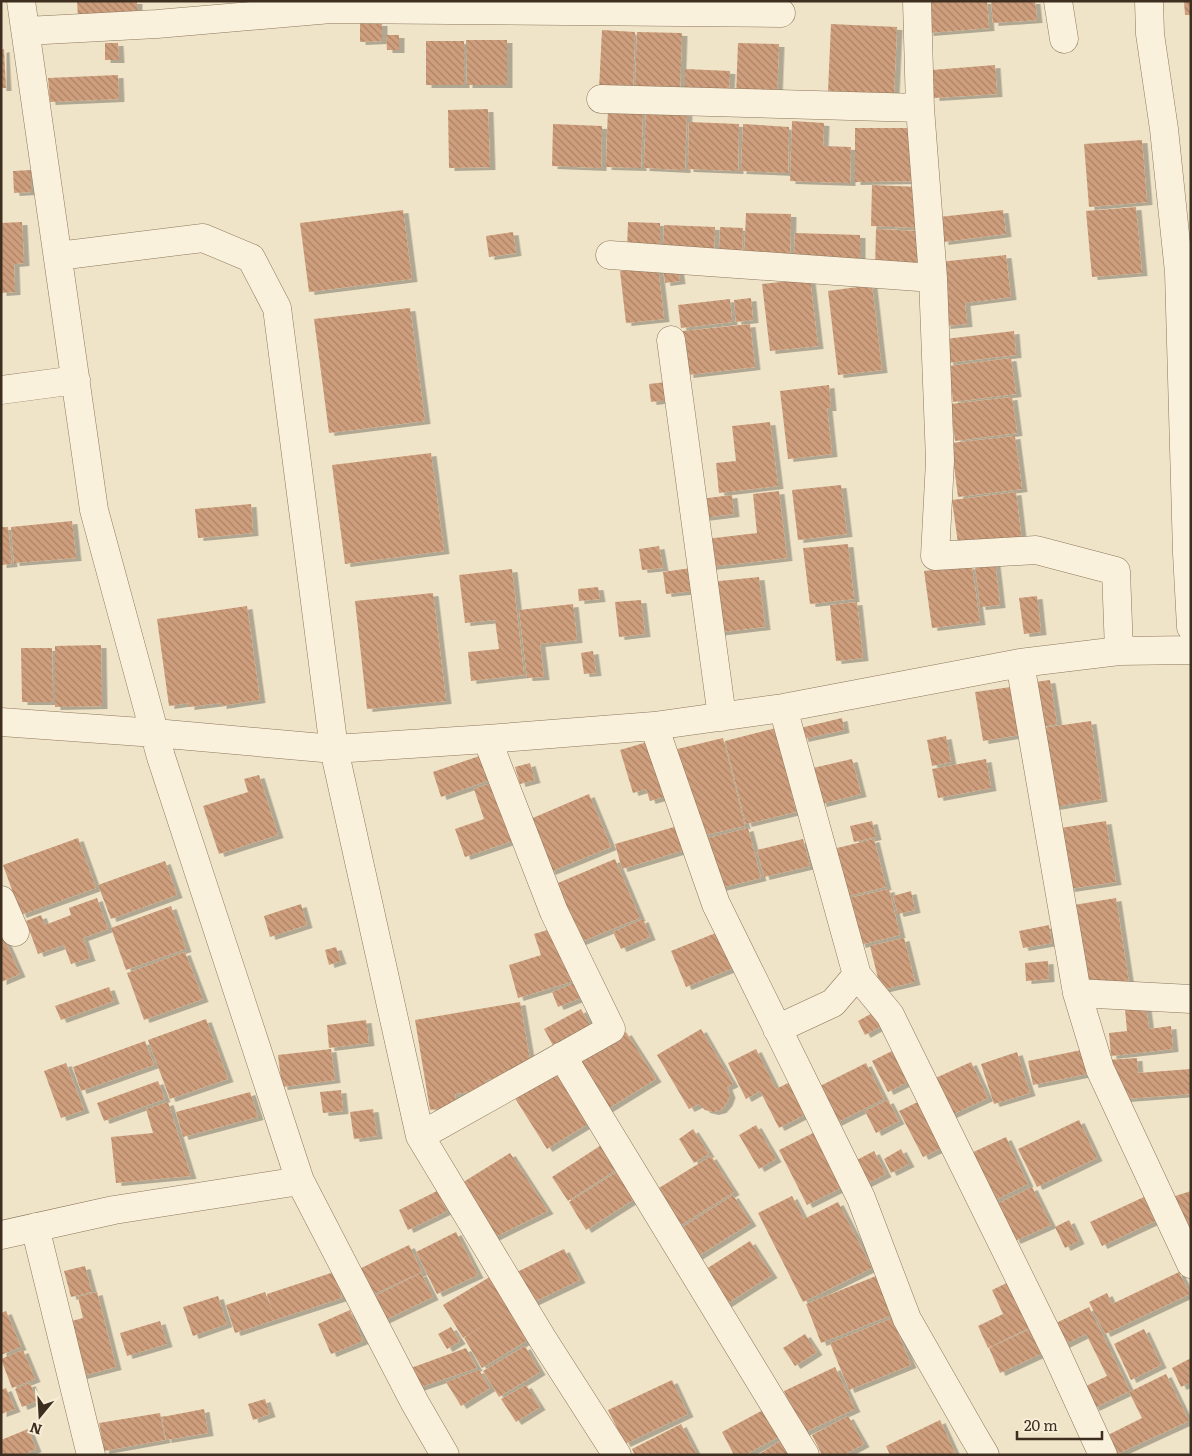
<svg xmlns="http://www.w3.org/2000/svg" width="1192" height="1456" font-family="Literata,serif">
	<defs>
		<pattern id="building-back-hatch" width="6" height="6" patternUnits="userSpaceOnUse" patternTransform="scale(1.25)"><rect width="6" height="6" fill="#cf9f7d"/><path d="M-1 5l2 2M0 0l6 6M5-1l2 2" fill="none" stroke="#a98266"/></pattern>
		<filter id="shadow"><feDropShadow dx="5.5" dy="3" stdDeviation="0" flood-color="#0004"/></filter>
	</defs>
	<rect width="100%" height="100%" fill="#f0e4c8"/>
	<path fill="url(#building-back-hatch)" filter="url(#shadow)" d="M77,1H137V18H78Z
		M926,1H987L989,28L928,33Z
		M991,1H1035L1037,20L993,23Z
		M1184,1H1191V15H1185Z
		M360,23H382V41L360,42Z
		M831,24L897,27L894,94L828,91Z
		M602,30L635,32L633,90L599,89Z
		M637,32L682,33L680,92L635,90Z
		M386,35H399V50H387Z
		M466,40H507V85H467Z
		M426,41H464V85H426Z
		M105,43H118L119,60H105Z
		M738,43L779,44L777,96L736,94Z
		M4,49L6,88H1V50Z
		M995,65L997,94L934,98L932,70Z
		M685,69L730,71L729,93L685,91Z
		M118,75L119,99L50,102L48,78Z
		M608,107L643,108L641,168L606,167Z
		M646,108L687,109L685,170L644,168Z
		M488,109L490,167L449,168L448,110Z
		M792,121L824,123L823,146L851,147L850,183L790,181Z
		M689,122L739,124L738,171L688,169Z
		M553,124L602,126L601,168L552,166Z
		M743,124L789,127L788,173L741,171Z
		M855,128H913V181L855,182Z
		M1142,140L1147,202L1089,207L1084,144Z
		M31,170V192L14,193L13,171Z
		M872,185L919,187L917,228L871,226Z
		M1136,207L1142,273L1092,277L1086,211Z
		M403,210L412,279L309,292L300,223Z
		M1003,210L1006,234L943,242L939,217Z
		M746,213L791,214L790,261L744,259Z
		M22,222L24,263L14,264L15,292L1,293V223Z
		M628,222L660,223V250L627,248Z
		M664,225L715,227L714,251L663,249Z
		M720,227L743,228L742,254L719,253Z
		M876,229L921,231L920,269L875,268Z
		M513,232L516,253L489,257L486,236Z
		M795,233L860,235V261L794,259Z
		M1006,255L1011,297L965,303L967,324L945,326L939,262Z
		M678,266L680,281L665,283L663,268Z
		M658,267L664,319L626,323L620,271Z
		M810,279L818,346L770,351L762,284Z
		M872,285L882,370L838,375L828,291Z
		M751,298L753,320L736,322L734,300Z
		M730,299L732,322L681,328L678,305Z
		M410,308L425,421L329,433L314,319Z
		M750,324L755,367L688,375L683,331Z
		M1014,331L1016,355L948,363L945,339Z
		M1011,358L1016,394L953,402L949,366Z
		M666,382L668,400L651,402L649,384Z
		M829,385L831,408H827L832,454L788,459L780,391Z
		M1012,397L1017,433L955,441L950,404Z
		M770,422L778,486L719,493L716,463L736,461L732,426Z
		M1015,436L1022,489L958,497L951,443Z
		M431,453L444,551L345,564L332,465Z
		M841,485L847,534L798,540L792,490Z
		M779,491L787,558L709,567L706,539L757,533L753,494Z
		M1016,492L1022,543L959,551L952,500Z
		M732,495L734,514L702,518L700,499Z
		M251,504L253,533L198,538L195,509Z
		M72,521L76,558L14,563L11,527Z
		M1,527H8L12,564L1,565Z
		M848,544L854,599L810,604L803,548Z
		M659,546L663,568L642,570L639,549Z
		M995,563L1000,605L980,607L975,566Z
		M972,566L980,622L932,628L924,571Z
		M691,568L693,591L666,594L663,572Z
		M512,569L524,675L471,681L468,652L499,649L495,620L465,623L459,575Z
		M759,577L765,627L715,633L710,582Z
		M598,587L600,599L579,601L578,589Z
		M433,593L446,701L367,709L355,601Z
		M1037,596L1041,632L1024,634L1019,598Z
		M641,600L645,634L619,637L615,602Z
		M857,602L863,658L836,661L830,605Z
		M573,604L577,640L540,644L544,677L527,678L519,610Z
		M247,606L260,700L221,706V703L189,707V703L169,706L157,619Z
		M101,645L102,706L55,707V646Z
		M21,648H52L53,702H22Z
		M593,651L596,673L584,674L581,653Z
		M1050,680L1057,724L1042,727L1035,682Z
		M1011,687L1019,735L983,741L975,692Z
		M842,718L844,730L803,739L800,728Z
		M1091,721L1102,799L1054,807L1042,728Z
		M776,728L796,812L746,824L725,741Z
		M946,736L951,762L932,766L927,740Z
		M723,738L745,826L701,836L669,751Z
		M654,740L671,795L650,801L646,789L633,793L620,750Z
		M485,754L493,779L441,797L433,772Z
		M852,759L861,794L821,804L813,768Z
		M986,759L991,788L938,798L932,769Z
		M530,763L535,780L520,784L515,767Z
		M259,775L278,835L219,854L203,806L248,792L244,779Z
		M494,782L515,840L465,857L455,829L484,819L474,789Z
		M589,794L611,847L550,872L528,820Z
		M872,821L876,837L854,842L850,826Z
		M1106,821L1116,882L1069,889L1060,828Z
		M681,825L688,849L622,869L615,844Z
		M748,828L761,878L716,889L704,839Z
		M78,838L96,888L21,915L3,865Z
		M803,839L810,866L764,877L757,850Z
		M874,839L886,887L845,897L833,849Z
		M615,859L640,918L578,943L553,885Z
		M165,861L177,895L111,919L98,885Z
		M889,889L900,935L860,945L849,898Z
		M911,891L915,910L898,914L893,896Z
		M97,898L108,929L83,938L90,958L71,964L64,945L38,954L26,921L41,915L45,925L71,915L69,908Z
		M1116,898L1130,990L1086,988L1074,905Z
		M301,904L307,925L270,937L264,916Z
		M171,906L186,949L126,970L111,928Z
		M643,919L650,937L621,949L613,932Z
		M1049,925L1052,943L1023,948L1019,931Z
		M554,928L571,982L518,998L509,965L541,955L534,934Z
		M718,932L733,968L686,987L671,951Z
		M3,936L20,974L1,982V937Z
		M904,938L915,982L881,990L870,946Z
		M336,947L341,961L329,965L325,950Z
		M185,952L203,999L144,1020L127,973Z
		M1048,961L1049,979L1026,981L1025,963Z
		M577,982L583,997L558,1007L552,992Z
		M109,987L114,1001L61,1020L55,1006Z
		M520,1002L531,1066L513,1075L486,1080L488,1089L455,1094L457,1106L430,1110L415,1020Z
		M1146,1007L1149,1029L1171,1026L1173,1049L1111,1056L1109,1033L1127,1031L1125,1009Z
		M581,1009L593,1031L556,1051L544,1029Z
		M874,1012L881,1026L865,1035L858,1021Z
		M206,1019L228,1079L170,1099L148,1040Z
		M366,1020L369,1043L329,1048L327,1025Z
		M701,1029L733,1084L727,1087L730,1095L727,1103L721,1110L713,1112L705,1110L699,1104L689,1109L657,1055Z
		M626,1032L656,1079L606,1110L577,1064Z
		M145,1041L154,1065L81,1091L73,1067Z
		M331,1049L335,1080L282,1087L278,1055Z
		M756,1049L776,1089L790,1082L806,1114L779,1128L760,1091L746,1099L728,1063Z
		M896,1049L912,1080L888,1092L872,1061Z
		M1086,1049L1092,1073L1033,1085L1028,1061Z
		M1017,1052L1030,1093L994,1104L981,1064Z
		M1137,1058L1138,1073L1191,1069V1094L1124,1099L1107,1060Z
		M971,1062L988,1098L949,1116L931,1080Z
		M66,1063L84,1110L61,1118L44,1071Z
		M866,1063L884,1099L836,1123L818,1087Z
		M556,1068L591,1122L547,1149L513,1095Z
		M158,1081L165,1099L104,1121L97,1103Z
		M341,1090L343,1111L323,1113L320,1092Z
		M250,1092L258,1117L183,1137L176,1112Z
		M924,1099L947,1145L923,1157L899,1111Z
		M888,1100L899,1121L876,1133L865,1111Z
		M168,1102L191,1176L116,1183L111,1137L153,1133L146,1109Z
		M373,1109L377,1136L354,1139L350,1112Z
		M1079,1120L1097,1158L1037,1187L1018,1149Z
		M756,1125L776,1159L759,1169L739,1135Z
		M693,1129L709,1154L694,1163L679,1139Z
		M817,1131L845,1186L807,1205L779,1150Z
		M1006,1137L1028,1184L992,1202L969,1154Z
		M606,1142L622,1166L568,1201L552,1177Z
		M901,1149L909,1164L891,1173L884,1159Z
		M874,1151L886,1174L864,1185L853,1162Z
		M510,1153L548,1211L491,1239L457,1186Z
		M711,1156L734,1192L678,1227L654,1191Z
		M623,1168L641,1195L586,1230L569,1202Z
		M1032,1187L1051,1225L1015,1241L997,1204Z
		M437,1191L447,1211L408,1230L399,1210Z
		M1191,1191V1234L1172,1197Z
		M733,1195L751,1223L695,1258L678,1230Z
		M792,1196L804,1219L838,1202L872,1268L803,1302L758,1213Z
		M1146,1196L1157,1220L1102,1246L1090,1222Z
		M1069,1220L1079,1241L1065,1248L1055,1227Z
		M456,1232L478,1275L437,1294L416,1252Z
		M750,1241L772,1275L725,1305L703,1271Z
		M409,1245L422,1272L370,1296L357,1270Z
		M564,1249L580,1280L532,1303L517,1272Z
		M85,1266L92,1292L71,1297L64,1271Z
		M334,1272L342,1298L235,1333L226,1305L265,1292L274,1316L267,1294Z
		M1179,1272L1190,1294L1105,1334L1089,1302L1107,1293L1112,1304Z
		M421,1273L433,1297L383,1321L371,1298Z
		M493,1275L531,1338L482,1368L464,1338L494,1319L463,1338L443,1305Z
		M876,1276L892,1315L821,1343L806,1304Z
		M1013,1280L1035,1325L988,1348L978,1326L1003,1314L992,1290Z
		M97,1292L116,1367L78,1377L64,1323L83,1318L78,1297Z
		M218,1296L227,1324L193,1336L183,1307Z
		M1089,1307L1130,1391L1094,1408L1084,1387L1107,1376L1086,1334L1064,1345L1054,1324Z
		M350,1310L363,1341L331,1354L318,1324Z
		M6,1311L21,1347L1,1355V1313Z
		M892,1318L911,1365L849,1390L830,1343Z
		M160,1321L167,1344L127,1356L120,1333Z
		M451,1327L460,1341L447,1349L438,1334Z
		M1035,1327L1047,1351L1000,1373L989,1348Z
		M1144,1329L1161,1365L1131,1380L1114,1344Z
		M805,1334L817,1352L795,1366L783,1348Z
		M525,1346L540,1372L499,1397L483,1371Z
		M466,1348L477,1368L418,1388L408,1369Z
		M23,1350L35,1379L12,1388L1,1359Z
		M1191,1358V1382L1181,1387L1172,1368Z
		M835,1367L855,1409L803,1433L784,1391Z
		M479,1370L490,1388L461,1406L446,1382Z
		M1166,1374L1189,1421L1115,1455L1106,1436L1142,1418L1129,1392Z
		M672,1380L688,1414L625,1444L608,1410Z
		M30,1383L37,1401L22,1407L15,1389Z
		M526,1385L540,1407L516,1422L501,1399Z
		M6,1388L15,1409L1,1414V1390Z
		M265,1399L270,1414L253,1420L248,1404Z
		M767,1408L782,1435L745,1455H734L722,1432Z
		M204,1409L208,1433L166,1440L162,1417Z
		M160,1413L165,1440L104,1451L99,1423Z
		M848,1416L864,1444L844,1455H822L812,1435Z
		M940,1420L956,1455H890L886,1446Z
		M681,1424L696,1453L692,1455H635L632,1449Z
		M28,1429L36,1449L23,1455H1V1440Z
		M785,1438L796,1455H758Z"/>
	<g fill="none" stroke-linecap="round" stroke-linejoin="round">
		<defs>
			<path id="minor" d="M21,1L94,510L161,757L300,1181L415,1403L445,1455
				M917,1L920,108L933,278L940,461L935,556L1036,550L1116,571L1119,651
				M1058,1L1064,39
				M1149,1L1150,34L1164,129L1179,272L1187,553L1191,627
				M26,31L157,24L331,9L781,13
				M601,99L920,108
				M610,255L933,278
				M58,256L203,238L251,258L277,308L334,749L420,1136L542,1338L617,1455
				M671,340L722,717
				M1,390L76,380
				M1020,663L1077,993L1100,1069L1191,1264
				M783,708L857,975L890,1015L1055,1350L1103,1455
				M1,722L155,733L334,749L487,739L654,726L783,708L1020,663L1119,651L1191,650
				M654,726L716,904L861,1198L907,1319L972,1433L985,1455
				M1,900L15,932
				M1077,993L1191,999
				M777,1029L833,1003L857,975
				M562,1056L805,1455
				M420,1136L611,1029L554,912L487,739
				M35,1227L91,1455
				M1,1235L114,1210L300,1181"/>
		</defs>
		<use href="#minor" stroke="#8d765c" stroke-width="29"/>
		<use href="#minor" stroke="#faf1dc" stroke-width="28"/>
	</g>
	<rect width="1192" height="1456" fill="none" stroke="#3d2e20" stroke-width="5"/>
	<g transform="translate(40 1416) rotate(198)" stroke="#f7eed8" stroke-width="4" paint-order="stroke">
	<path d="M0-4L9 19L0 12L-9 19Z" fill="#3d2e20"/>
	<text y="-8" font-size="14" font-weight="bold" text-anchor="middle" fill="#3d2e20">N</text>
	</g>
	<path d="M1017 1431v8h85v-8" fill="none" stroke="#3d2e20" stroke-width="2.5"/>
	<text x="1024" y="1431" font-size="15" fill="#3d2e20" stroke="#f7eed8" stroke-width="4" paint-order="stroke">20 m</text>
</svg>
